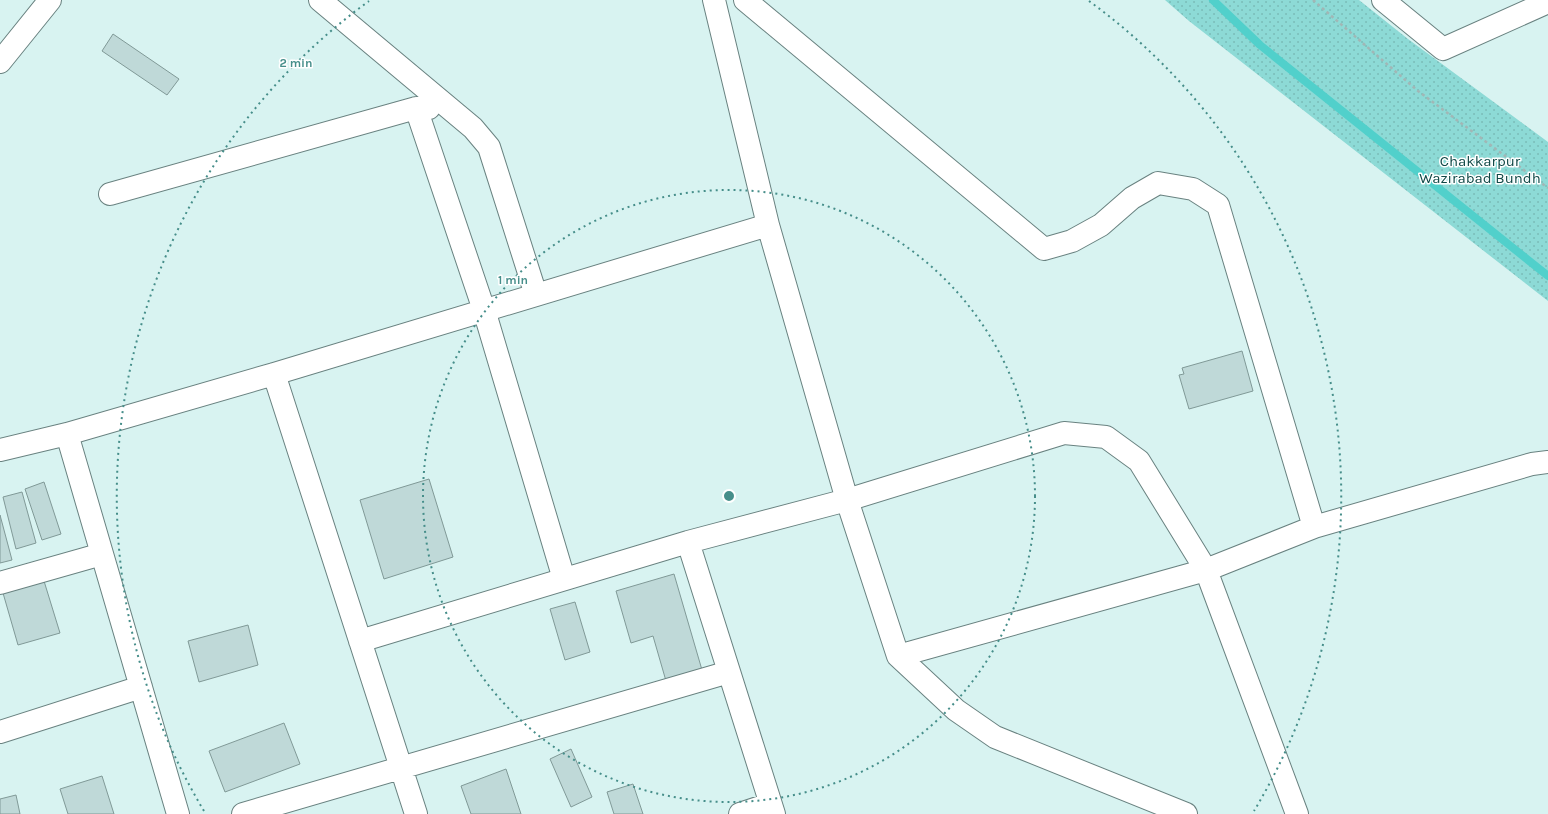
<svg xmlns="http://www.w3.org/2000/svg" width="1548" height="814" font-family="Karla,sans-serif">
	<defs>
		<pattern id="grass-dots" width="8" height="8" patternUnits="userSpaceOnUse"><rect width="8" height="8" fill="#8ddad6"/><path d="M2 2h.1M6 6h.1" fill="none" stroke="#7abcb8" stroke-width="1.8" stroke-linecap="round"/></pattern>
	</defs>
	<rect width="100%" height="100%" fill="#d8f3f1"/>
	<path fill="url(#grass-dots)" d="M1165,0H1359L1408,39L1548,142V301L1189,21Z"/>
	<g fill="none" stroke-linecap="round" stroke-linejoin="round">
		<path stroke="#51d0cb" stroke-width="8" d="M1213,0L1260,45L1548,276"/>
	</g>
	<path fill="#bfd9d8" stroke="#809997" d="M113,34L179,79L167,95L102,51Z
		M1242,351L1253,391L1189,409L1179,375L1184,374L1182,368Z
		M429,479L453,557L384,579L360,500Z
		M44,482L61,534L42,540L25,489Z
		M22,492L36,543L16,549L3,497Z
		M0,515L12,560L0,563Z
		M674,574L702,670L666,681L653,636L631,643L616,591Z
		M44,581L60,633L18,645L3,593Z
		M575,602L590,652L565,660L550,609Z
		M248,625L258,665L199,682L188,641Z
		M284,723L300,764L225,792L209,751Z
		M571,749L592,797L571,807L550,759Z
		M506,769L521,814H471L461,786Z
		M102,776L114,814H68L60,789Z
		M633,784L643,814H614L607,792Z
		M16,795L20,814H0V799Z"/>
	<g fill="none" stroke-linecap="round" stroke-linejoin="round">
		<defs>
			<path id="street" d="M320,0L473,128L489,147L536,295
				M714,0L768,225L847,500L898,656L956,710L995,737L1186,814
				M745,0L1044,249L1072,241L1101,225L1132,198L1158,183L1193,189L1218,205L1314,527
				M1383,0L1443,49L1548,2
				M0,62L50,0
				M416,108L484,310L564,579
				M110,194L416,108H429
				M274,374L416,814
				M67,434L178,814
				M0,450L67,434L274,374L768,225
				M688,542L774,814
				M0,583L102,554
				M360,641L688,542L847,500L1064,433L1106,437L1139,461L1206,570L1297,814
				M898,656L1206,570L1314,527L1532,464L1548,462
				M0,732L141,687
				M243,814L729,672
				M740,814L770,804"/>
		</defs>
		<use href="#street" stroke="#698280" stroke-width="24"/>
		<path stroke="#a1b7b6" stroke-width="2.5" stroke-dasharray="3 3" stroke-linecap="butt" d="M1313,0L1418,91L1548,188"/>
		<use href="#street" stroke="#fff" stroke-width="22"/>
	</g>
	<g fill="none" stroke="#468e8a" stroke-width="2" stroke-dasharray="2 4">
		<circle cx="729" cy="496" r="306"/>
		<path d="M204 811A612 612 0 0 1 369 1M1089 1A612 612 0 0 1 1254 811"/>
	</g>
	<g text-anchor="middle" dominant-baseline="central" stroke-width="3" stroke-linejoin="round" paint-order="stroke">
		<g font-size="15" fill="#0f4846" stroke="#fff">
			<text x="1480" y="161">Chakkarpur<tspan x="1480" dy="17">Wazirabad Bundh</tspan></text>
		</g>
	</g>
	<circle cx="729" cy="496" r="6" fill="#468e8a" stroke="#fff" stroke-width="2"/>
	<g font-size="12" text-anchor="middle" font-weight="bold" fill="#468e8a" stroke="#fff" stroke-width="3" stroke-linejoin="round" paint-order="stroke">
		<text x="296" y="67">2 min</text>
		<text x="513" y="284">1 min</text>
	</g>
</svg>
